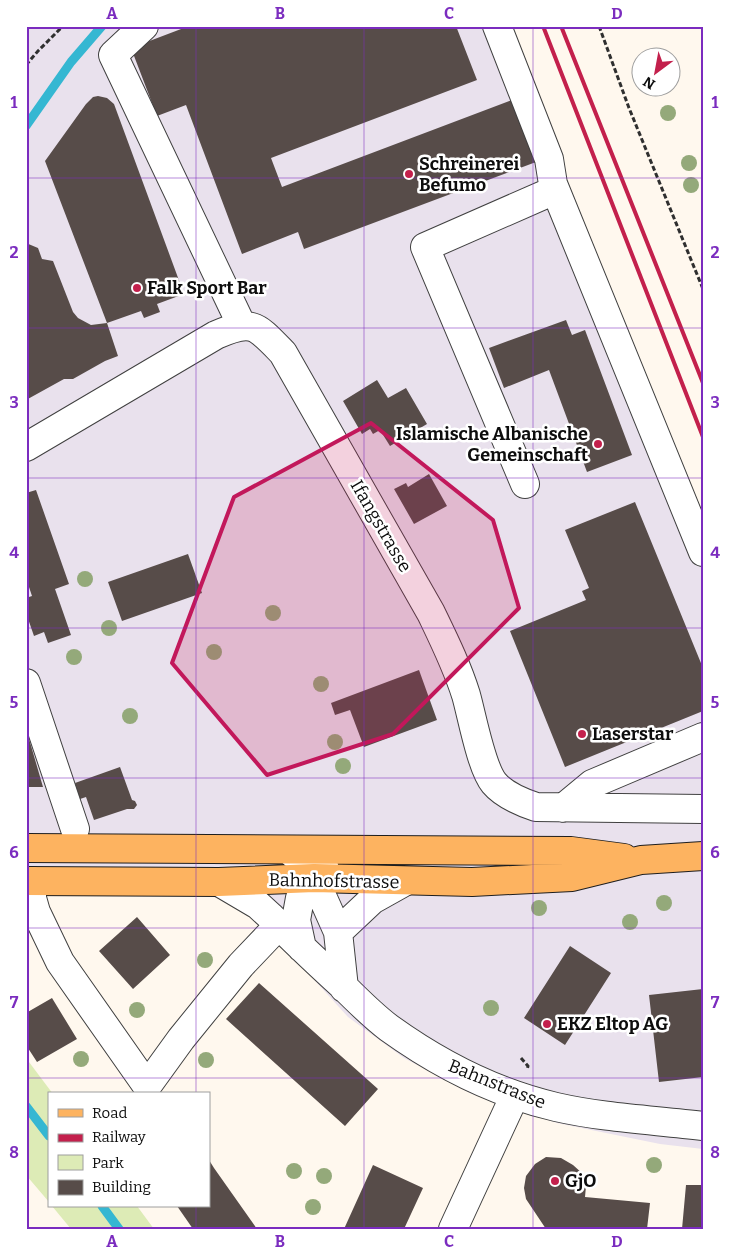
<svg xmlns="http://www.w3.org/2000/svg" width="729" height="1255" font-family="Bitter,serif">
	<rect width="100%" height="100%" fill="#fff8ee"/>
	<path fill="#e9e1ed" d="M26,26H502L703,526V1149L660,1144L557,1123L470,1093L404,1058L348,1017L258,918L223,899L208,896L26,892Z"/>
	<path fill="#ddebb6" d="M26,1058L53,1094H49V1202L26,1175Z
		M52,1206H137L154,1229H71Z"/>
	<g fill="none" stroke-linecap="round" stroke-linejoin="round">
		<path stroke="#35b7d2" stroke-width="9" d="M26,126L71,62L102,26
			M26,1106L49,1136
			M102,1206L119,1229"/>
	</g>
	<path fill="#574c49" d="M189,26H456L477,80L271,158L282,187L512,100L536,162L304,249L298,232L242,254L186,105L157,116L131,48Z
		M98,96L107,98L114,104L184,294L157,304L160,312L144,318L141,311L107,323L45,161L86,104L93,97Z
		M26,243L38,248L42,259L53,261L73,312L78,318L91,325L107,323L118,356L105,361L73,379H64L26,400Z
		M566,320L572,335L585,330L632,455L587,472L549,370L504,388L489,348Z
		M377,380L388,398L406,388L427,424L390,446L380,430L373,434L370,429L362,434L343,401Z
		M429,474L447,506L414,524L394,489L406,483L408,487Z
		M36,490L69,584L55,589L71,635L48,643L44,632L34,636L26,613V598L32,596L26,578V493Z
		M635,502L703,668V711L565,767L510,631L586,600L582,591L589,588L565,530Z
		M188,554L202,593L122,621L108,582Z
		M419,670L437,720L364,747L350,710L335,715L331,703Z
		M26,732H27L43,787H26Z
		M120,767L132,800L135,801L137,805L134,809H127L94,820L86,797L80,799L75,783Z
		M137,917L170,955L133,989L99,951Z
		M570,946L611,973L565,1045L524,1018Z
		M259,983L378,1089L345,1126L226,1019Z
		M703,989V1077L659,1082L649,995Z
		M52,998L77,1039L37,1062L26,1045V1013Z
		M546,1157L561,1158L573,1165L583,1174L586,1186L585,1197L650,1203L647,1229H546L526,1199L524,1188L526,1176L535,1164Z
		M209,1160L214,1168L257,1229H193L177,1206H209Z
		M373,1165L423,1188L404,1229H344Z
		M686,1185H703V1229H682Z"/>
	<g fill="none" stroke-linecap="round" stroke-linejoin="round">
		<defs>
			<path id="minor" d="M144,26L113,55L242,326
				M497,26L549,159L553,184L703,552
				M26,447L216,335C253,319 256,325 283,353L431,613C444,640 457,666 466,695C472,716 481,767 494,783C504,795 521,802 536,807L703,809
				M525,484L425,247L555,190
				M26,683L75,829
				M563,808L592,784L703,737
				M289,850L303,862L314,878L338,932L344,988
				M32,881V898L36,912L60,962L147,1086L181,1039L241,965L279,925
				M219,882L258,905L270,916C294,941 319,964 344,987C359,1002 373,1016 389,1028C439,1064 496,1093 556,1107C604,1118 654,1120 703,1126
				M338,932L372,900L406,881
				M302,948L296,920L300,898L324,866
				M453,1229L515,1095"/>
			<path id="major" d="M26,848L571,851L624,858
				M26,881L219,882L314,878L472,882L572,877L641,860L703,856"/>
		</defs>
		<use href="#minor" stroke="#404040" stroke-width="30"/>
		<use href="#major" stroke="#1e1e1e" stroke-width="30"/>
		<path stroke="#2f2f2f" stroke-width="3" stroke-dasharray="5 2.5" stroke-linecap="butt" d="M599,26L629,108L703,289
			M26,65L38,51L63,26
			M521,1058L528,1066L527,1070"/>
		<use href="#minor" stroke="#fff" stroke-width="28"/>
		<use href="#major" stroke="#fdb360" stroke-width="28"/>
		<path stroke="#c3204c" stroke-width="4" d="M543,26L703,437
			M561,26L703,383"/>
	</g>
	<g fill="#94a97a">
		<circle cx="668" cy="113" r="8"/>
		<circle cx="689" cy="163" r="8"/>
		<circle cx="691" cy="185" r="8"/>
		<circle cx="85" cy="579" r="8"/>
		<circle cx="273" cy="613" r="8"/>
		<circle cx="109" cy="628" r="8"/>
		<circle cx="214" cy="652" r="8"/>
		<circle cx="74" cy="657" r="8"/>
		<circle cx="321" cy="684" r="8"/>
		<circle cx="130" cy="716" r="8"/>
		<circle cx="335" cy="742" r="8"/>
		<circle cx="343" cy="766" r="8"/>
		<circle cx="664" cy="903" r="8"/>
		<circle cx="539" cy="908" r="8"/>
		<circle cx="630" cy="922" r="8"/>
		<circle cx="205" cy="960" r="8"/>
		<circle cx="491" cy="1008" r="8"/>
		<circle cx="137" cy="1010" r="8"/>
		<circle cx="81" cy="1059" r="8"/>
		<circle cx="206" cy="1060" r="8"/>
		<circle cx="654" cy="1165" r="8"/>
		<circle cx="294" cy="1171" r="8"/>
		<circle cx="324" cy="1176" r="8"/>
		<circle cx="313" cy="1207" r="8"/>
	</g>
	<path fill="#c2185b" fill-opacity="0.2" stroke="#c2185b" stroke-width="4" stroke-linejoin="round" d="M371,423L493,520L519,608L393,734L267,775L172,663L234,497Z"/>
	<path fill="none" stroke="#7b2cbf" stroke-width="1" stroke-opacity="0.55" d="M196,26V1094M364,26V1229M533,26V1229M26,178H703M26,328H703M26,478H703M26,628H703M26,778H703M26,928H703M26,1078H703M196,1206V1229"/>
	<g fill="#c3204c" stroke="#fff" stroke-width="2">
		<circle cx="409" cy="174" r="5"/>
		<circle cx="137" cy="288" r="5"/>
		<circle cx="598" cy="444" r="5"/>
		<circle cx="582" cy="734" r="5"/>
		<circle cx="547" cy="1024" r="5"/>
		<circle cx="555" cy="1181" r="5"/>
	</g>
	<g text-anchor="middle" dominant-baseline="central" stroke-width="5" stroke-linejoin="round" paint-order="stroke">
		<g font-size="18" font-weight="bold" fill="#0d0d0d" stroke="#fff" text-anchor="start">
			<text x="419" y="164">Schreinerei<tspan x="419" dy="21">Befumo</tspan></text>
			<text x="147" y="288">Falk Sport Bar</text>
			<text x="588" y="434" text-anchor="end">Islamische Albanische<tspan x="588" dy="21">Gemeinschaft</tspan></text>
			<text x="592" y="734">Laserstar</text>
			<text x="557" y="1024">EKZ Eltop AG</text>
			<text x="565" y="1181">GjO</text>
		</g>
		<g font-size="18" fill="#0d0d0d" stroke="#fff">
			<text transform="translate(381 526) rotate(60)">Ifangstrasse</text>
			<text transform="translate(334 881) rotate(1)">Bahnhofstrasse</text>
			<text transform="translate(497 1084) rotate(22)">Bahnstrasse</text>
		</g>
	</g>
	<rect width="729" height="1255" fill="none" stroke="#ffffff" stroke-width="55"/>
	<rect x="48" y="1092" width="162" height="115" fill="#ffffff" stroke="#9e9e9e"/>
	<rect x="58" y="1109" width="25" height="8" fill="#fdb360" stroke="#9e9e9e"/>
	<text x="92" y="1118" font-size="15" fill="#0d0d0d">Road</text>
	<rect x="58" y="1134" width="25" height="8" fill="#c3204c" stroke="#9e9e9e"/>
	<text x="92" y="1142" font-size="15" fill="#0d0d0d">Railway</text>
	<rect x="58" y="1155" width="25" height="15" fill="#ddebb6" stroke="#9e9e9e"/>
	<text x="92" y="1168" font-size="15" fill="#0d0d0d">Park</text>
	<rect x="58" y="1180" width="25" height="15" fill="#574c49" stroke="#9e9e9e"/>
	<text x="92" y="1192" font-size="15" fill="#0d0d0d">Building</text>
	<g transform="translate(656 72) rotate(212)"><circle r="24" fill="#ffffff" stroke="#9e9e9e"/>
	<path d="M0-4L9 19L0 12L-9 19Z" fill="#c3204c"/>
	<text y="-8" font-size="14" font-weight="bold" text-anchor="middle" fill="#0d0d0d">N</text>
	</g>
	<rect x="28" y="28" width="674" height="1200" fill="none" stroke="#7b2cbf" stroke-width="2"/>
	<g font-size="16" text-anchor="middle" font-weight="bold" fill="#7b2cbf">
		<text x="112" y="19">A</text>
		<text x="280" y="19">B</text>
		<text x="449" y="19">C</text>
		<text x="617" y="19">D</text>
		<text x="14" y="108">1</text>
		<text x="715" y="108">1</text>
		<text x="14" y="258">2</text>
		<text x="715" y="258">2</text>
		<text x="14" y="408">3</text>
		<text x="715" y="408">3</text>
		<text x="14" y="558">4</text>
		<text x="715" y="558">4</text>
		<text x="14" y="708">5</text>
		<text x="715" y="708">5</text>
		<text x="14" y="858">6</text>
		<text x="715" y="858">6</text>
		<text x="14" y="1008">7</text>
		<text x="715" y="1008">7</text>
		<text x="14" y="1158">8</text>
		<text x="715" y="1158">8</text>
		<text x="112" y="1247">A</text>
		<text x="280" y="1247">B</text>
		<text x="449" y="1247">C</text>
		<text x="617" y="1247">D</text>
	</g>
</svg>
